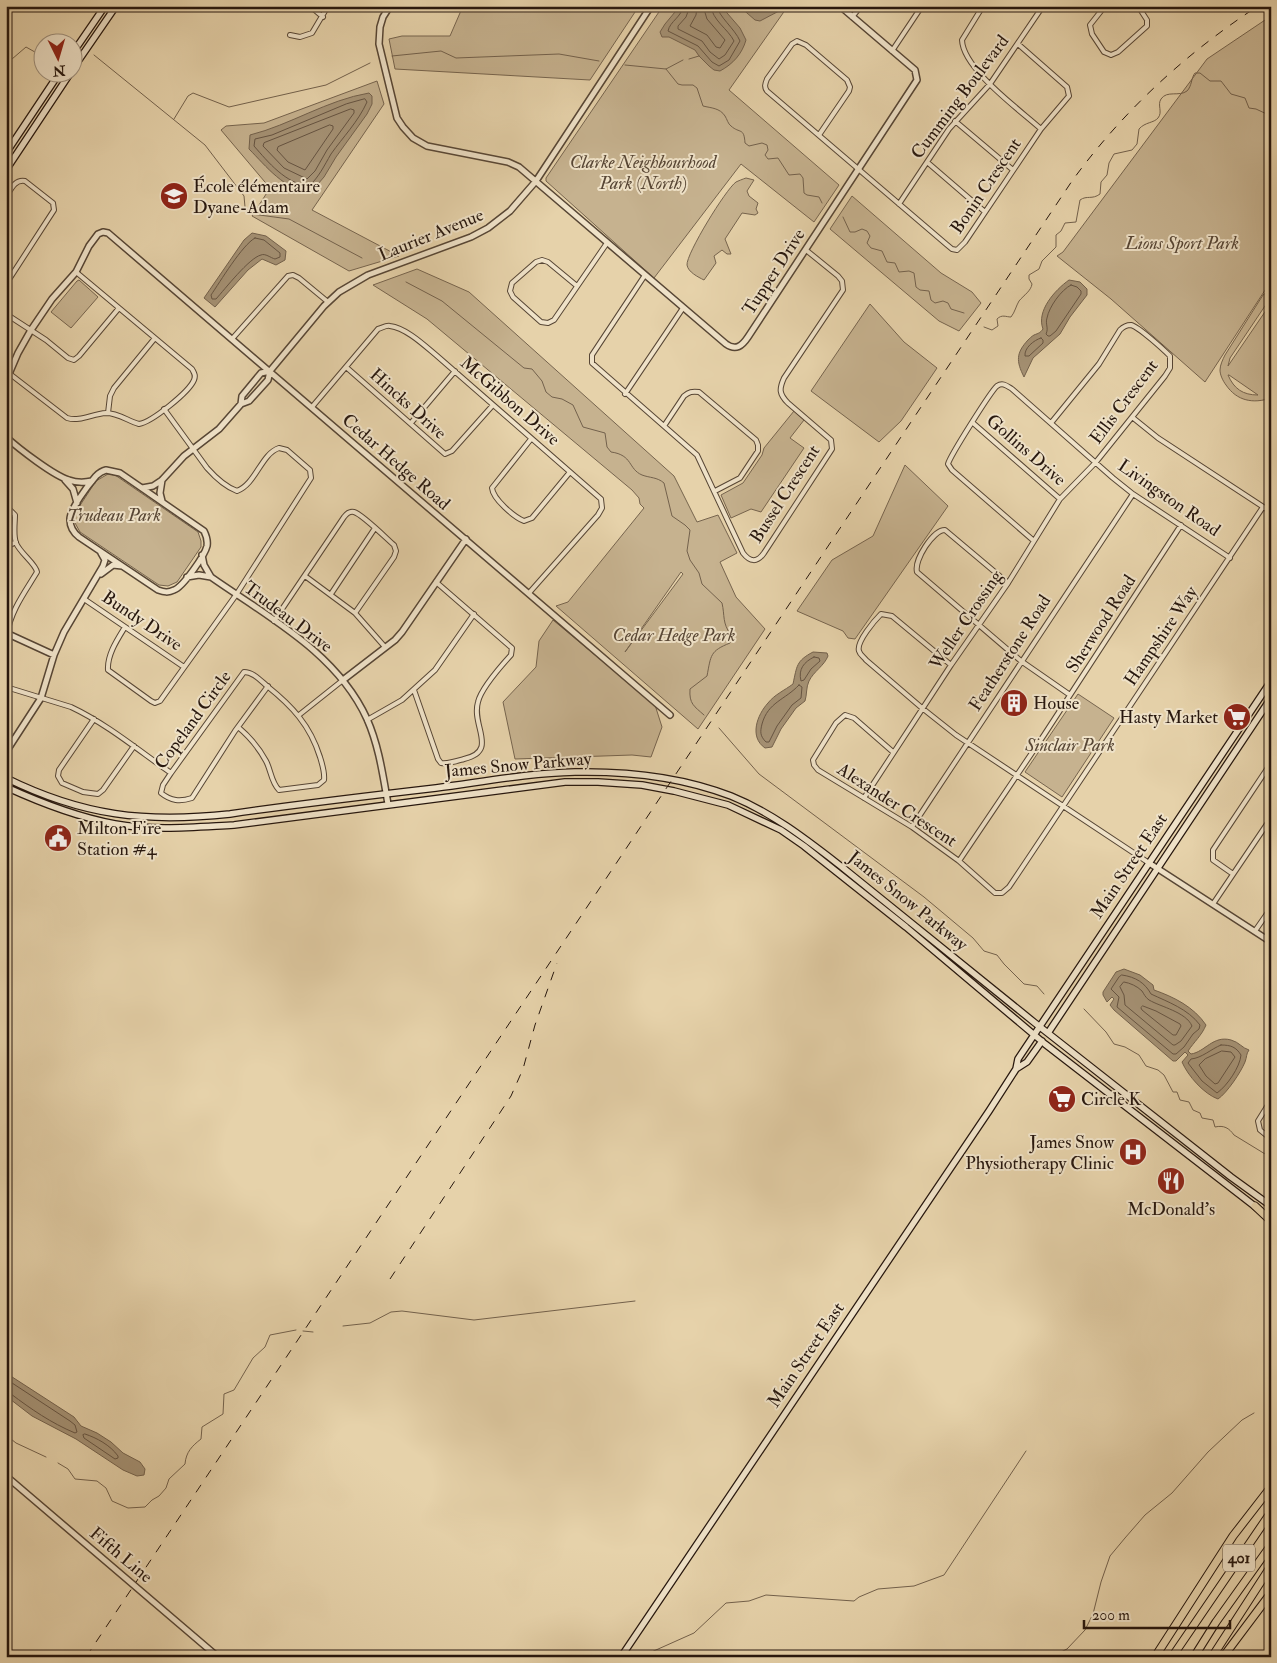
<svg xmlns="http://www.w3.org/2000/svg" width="1277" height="1663" font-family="'IM FELL Double Pica',serif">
	<rect width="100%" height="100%" fill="#e6d2aa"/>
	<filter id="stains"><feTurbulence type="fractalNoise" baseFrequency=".004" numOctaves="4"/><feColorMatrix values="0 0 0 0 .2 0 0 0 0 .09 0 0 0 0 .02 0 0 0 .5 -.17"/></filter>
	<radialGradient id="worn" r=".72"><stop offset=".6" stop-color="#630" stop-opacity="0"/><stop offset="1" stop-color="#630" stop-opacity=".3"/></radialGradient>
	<path fill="#c6b28f" stroke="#76644e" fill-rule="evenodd" d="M463,6H639L590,80L395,69L389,39L402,36H450Z
		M663,6H788L729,90L839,185L814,222L741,164L654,278L546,181V178Z
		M1271,16V281L1205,382L1111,299L1057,256L1063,252L1207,59Z
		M377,81L384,104L312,210L399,256L349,271L252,216L270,188L221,130L226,126L264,123Z
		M746,178L754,180L747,191L749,196L758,203L756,209L758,213L755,215L742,213L725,239L731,254H727L722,250L714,256L716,263L704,280C698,277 688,272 687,265C686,254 726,189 736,182C738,181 743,179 746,178Z
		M852,196L941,273L972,292L981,303L959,331L939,321L830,229Z
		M417,269L469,292L674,476L697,522L718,515L737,553L720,562L736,597L765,629L698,729L556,606L568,602L644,508L640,504L639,498L632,490L427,319L373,285ZM681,572L683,574L625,652Z
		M79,280L98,297L71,328L51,312L77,281Z
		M1271,289V297L1230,358L1228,366L1271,303V385L1266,393L1271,390V398C1253,404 1237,401 1226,385C1223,381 1220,375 1220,370C1220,365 1223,359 1225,355L1263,295ZM1228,375H1229L1258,395C1243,395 1234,389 1228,375Z
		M870,304L904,342L937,368L901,421L879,442L811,391Z
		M794,411L804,420L790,438L804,448L761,512L751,509L731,518L721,495L743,483L762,455L764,448Z
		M905,465L948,506L855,639L848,638L843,631L797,611L832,560L873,536Z
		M108,474L115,475L198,532L201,541V547L177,582L168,586L159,585L80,532L75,523L74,516L77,510L96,481Z
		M553,620L655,705L662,727L651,757L632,755L515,759L503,702L536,667L539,641Z
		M1078,694L1114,718L1062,797L1025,772Z"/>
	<path fill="#a59275" stroke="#73614c" d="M680,6H721L740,28L746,40C742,54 733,64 720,71L714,70L709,66L699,56L695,50L669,37H662L660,32L665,24Z
		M739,6H777L779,8V11L760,21L755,20Z
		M369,93L372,96V104L367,114L336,157L324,177L311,192C285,191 266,166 249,149L250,135C290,125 327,100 369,93Z
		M252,233L266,236L286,251L285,260L276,265L262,259L248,270L215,307L204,298L244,240Z
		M1069,280L1080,282L1087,289V295L1070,317L1060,334L1033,358L1024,377C1016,361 1016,353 1028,340C1029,339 1032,336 1034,335C1039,333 1040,333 1043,329C1036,311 1055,290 1069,280Z
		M813,652L827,653L828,656C824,666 814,671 809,681C806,687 807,695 805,701L796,708L781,729L772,747L765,748C749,737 757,715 768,703C774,695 785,690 793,684C797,666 796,661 813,652Z
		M1124,969L1140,975L1153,985L1154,990C1174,997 1194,1007 1206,1025C1202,1035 1194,1042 1188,1051L1191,1054C1205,1052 1213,1035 1231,1040C1239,1042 1242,1048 1249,1050C1246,1054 1247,1057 1245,1062C1241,1072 1227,1093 1218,1099C1204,1094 1188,1076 1182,1062L1188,1055L1185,1052L1176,1061H1173L1114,1010L1110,1005L1114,999L1112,997L1107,1002L1103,995V992L1116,972Z
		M6,1373L74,1417L81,1426L97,1433L111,1442L123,1453L140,1462L145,1469L144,1475L137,1476L123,1470L76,1439L32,1416L6,1396Z"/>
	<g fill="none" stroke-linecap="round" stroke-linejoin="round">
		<path stroke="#665442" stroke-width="1" d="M683,6C682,17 670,21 668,31L698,46L712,62L719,66L729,60L740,41C735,29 718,16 717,6
			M690,6L686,17L678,26V29L702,41L710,52L719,59L725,55L734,41C728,29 712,20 711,6
			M697,6L696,15L690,26L707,35L716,47L720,48L725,40L707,19L703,6
			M365,99L367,102C358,122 343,137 331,154C324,166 319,177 309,186C286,184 268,162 254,146L255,139L272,135L346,104Z
			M351,109L354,110V113L327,150L315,171L307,179L284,168L263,146L264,143Z
			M330,125L333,126V129L305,170L288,162L277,150L278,147Z
			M255,238L264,240L280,253V257L275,259C271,258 265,253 261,255C249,258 225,289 216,299H212L211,295C220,282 242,245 255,238Z
			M1071,285L1077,287L1081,291V294L1056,331L1050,336H1048L1046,334C1049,328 1045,324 1047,318C1049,307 1061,290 1071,285Z
			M1041,338L1043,340V343L1029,356H1025C1024,348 1034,340 1041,338Z
			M814,657L819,658L820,661L811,669L804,680L801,681C798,669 804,662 814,657Z
			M799,685L802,687L801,698L792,705L777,726L769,742H766C760,736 760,732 762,724C768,702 785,700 799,685Z
			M1122,975C1136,977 1145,983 1151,994C1168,1002 1188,1009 1200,1025L1199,1029L1193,1034L1184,1047L1176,1054H1173L1117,1007L1119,997L1111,989L1119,977Z
			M1124,982C1130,983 1137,986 1142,991C1144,994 1145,997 1149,1000C1161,1007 1186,1012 1192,1026L1181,1041L1175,1045H1173L1125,1005L1124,995L1120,987Z
			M1143,1006L1156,1011L1180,1024L1181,1026L1176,1035H1173L1142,1010L1141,1008Z
			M1221,1045C1231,1045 1236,1047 1241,1055C1240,1067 1227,1086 1217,1093L1202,1081L1188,1063L1191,1059C1202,1058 1211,1049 1221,1045Z
			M1222,1051L1231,1052L1235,1057L1218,1083L1215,1084L1206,1076L1199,1065L1205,1059Z
			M6,1379L70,1421L75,1425L77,1432L75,1433C51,1423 31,1409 11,1394L6,1392
			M85,1434C97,1438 110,1445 118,1456V1458L115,1459L84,1438L83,1435Z"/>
		<path stroke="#73614c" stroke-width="1" d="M63,42L72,41
			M94,55L205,145L244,196L245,207L252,214L289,219L362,258
			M392,56L441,51L456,58L559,54L599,61
			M6,57L12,59L26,47L42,56
			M689,59L699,56
			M625,65L666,69L683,60
			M666,69L678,84L682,85H693L697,88L703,106C711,108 720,108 725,116C727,119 728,124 731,126C740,134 744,127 745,143L749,146L762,143L767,145L768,150L765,155L768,159L778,158L789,175L800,174L803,178L804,193L807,195L819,197L822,203
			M174,119L188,96L193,93L229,107L326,85L370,63
			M843,217L850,232H855L862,229L867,231L870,236L867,243L871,248L882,251L887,262L895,263L899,272L909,271L914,273L916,287L920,290L929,291L931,300L935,303L943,301L948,303L951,309L964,313
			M406,282L442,301L524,368L532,369L542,381L546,392L552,397L562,399L573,405L583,427L605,433L607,447L611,452C633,455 628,469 642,475C650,478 657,477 664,483L672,516L685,525L690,530L687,551L690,560L699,573L702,584L722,603C725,616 722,623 731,635L730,643C710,651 711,655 707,676L690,689C689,704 694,706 704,715
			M984,327L992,330L998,326L997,319C1002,314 1006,317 1011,317C1015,312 1016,306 1019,301C1024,295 1031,291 1032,284L1029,279V275L1039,269L1042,261L1056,247V235L1061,231L1065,223L1076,222L1080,200C1087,195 1092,200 1100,194L1101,182L1107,175L1109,163L1114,154L1132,150L1137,144L1139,129C1145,122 1154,123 1158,118C1163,112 1157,105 1161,99C1167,90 1179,97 1187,91C1192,86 1191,78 1195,73H1200L1210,81H1221L1231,94L1245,98L1249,108L1256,109L1271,116
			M719,728L759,774L924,897L973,938L984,951L997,955L1004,964L1024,984L1037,986L1044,994
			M1084,1009L1106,1032L1114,1044L1125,1047L1139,1055L1146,1066L1158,1070L1164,1075L1173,1092H1177L1180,1100L1189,1102L1193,1110L1200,1113L1202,1118L1213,1120L1215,1127C1224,1125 1229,1128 1234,1135L1270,1157L1271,1160
			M343,1326L370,1323L391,1312L402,1311L474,1320L635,1301
			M303,1331L313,1332
			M6,1435L16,1443L46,1457
			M58,1463L68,1469L75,1479L97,1481L106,1488L112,1501L128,1508L145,1507L152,1500L159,1496L166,1488L169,1479L185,1464C186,1452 192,1446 201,1439L202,1427L223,1414L224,1394L234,1390L253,1358L265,1347L270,1335L296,1330
			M645,1657L647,1654L694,1633L726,1603L749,1601L766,1595L854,1601L859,1597L878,1589L914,1586L944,1575L1026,1451
			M1051,1657L1067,1649L1085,1630L1093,1614L1101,1582L1110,1556L1125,1538L1145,1515L1172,1493L1208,1452L1242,1420L1254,1413"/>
		<defs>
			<path id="minor" d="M310,6L323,17
				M983,6L962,40C963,69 1020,110 1041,129
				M1105,6L1090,25L1092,34L1104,52L1111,55L1118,52L1147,26V20L1138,6
				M852,17L861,6
				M290,35L300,37L312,33L328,6
				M892,51L922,6
				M955,121L1013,170
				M819,135L849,91L850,87L847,80L806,45L797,41L792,44L767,79C765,84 764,87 767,91L946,244L952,249L957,250L965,242L1041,129L1069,96L1067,87L1018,44
				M927,162L985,212
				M6,197C11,189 15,179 25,181L53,203L54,210L6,284
				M899,204L949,129L990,84L1043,6
				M645,275L592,355V363L697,455L743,553C750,562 757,563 764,553L832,449L831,440L788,403C779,394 779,389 784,378L843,290L842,281L838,276L806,250
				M577,286L548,262L542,260L536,262L512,283L510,291L513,297L541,322L548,323L554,320L607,243
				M6,314L46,340L68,358L74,360L79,356L119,308
				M232,339L288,276L293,275L299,278L328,302
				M346,367L445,454L452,451L493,405
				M10,374L67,418C80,422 92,414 106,413C118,413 128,421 139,424C152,422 189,392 194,380C196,375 194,373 192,369L76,272
				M625,394L683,308
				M312,407L378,329C382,328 386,325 390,326C406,328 424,345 436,355L601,499L602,508L598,515L529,593
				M108,413L110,396L114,388L155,338
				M1132,417L1158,438L1271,512
				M411,423L455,371
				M973,423L1060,499
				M664,426L684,396C689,392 692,391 699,392L756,440L758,445V451L740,478L715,491
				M531,439L492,488C493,499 514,517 524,521L532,518L570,472
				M6,506L15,515C15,523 13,534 16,543C20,553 36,564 37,572C25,592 11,610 7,634
				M1034,541L952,470L948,464C950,456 991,391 997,386C1003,382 1007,386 1012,389L1113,478L1133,494L1230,558
				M6,547L16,542
				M305,576L355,613L385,647
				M1008,583L945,530C933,530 914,560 917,572L1021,661L1070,695
				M331,594L375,528
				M84,599L184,667
				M274,621L344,517C347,513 350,511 354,512C362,514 387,539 394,545L396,551L394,557L355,613
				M125,627C117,640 107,655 108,670L151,701L155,703L160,701L236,595L311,478L310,470L287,450L279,448C261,454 256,484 237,491C226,487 215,477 207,468L164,409
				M951,665L892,616L881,614C875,620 856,642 859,651C860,655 864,657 866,660L922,708L956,735L1149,863
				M6,687L71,707C107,724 138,750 171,773
				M414,690L438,759L441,763C449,764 457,761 464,759C499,751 471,726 478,702C481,689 501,666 511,655L512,648L436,582
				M299,715L343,680
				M94,719L59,770L58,776L62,783L83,792L98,794L103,790L134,746
				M367,720L402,700L435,670L474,614
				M238,727C250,737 259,748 266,761C271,770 271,782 279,790L318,785L324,780C325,772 322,764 320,757C310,725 292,706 267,686C260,680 253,672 244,672L171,773L163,785L161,793C171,801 180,802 192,798L235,731L268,686
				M893,752L854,718L845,715L836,723L813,760L814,765L818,770L912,827L959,861L995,893H1002L1009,887L1263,507
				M864,798L951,665L1008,583L1060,499L1096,462L1165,376L1170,368V356C1164,350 1139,327 1131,325C1126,325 1123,327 1120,330L1099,364L1051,423
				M912,827L1133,494
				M959,861L1044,735L1181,525
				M1233,874L1213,860V850L1271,763
				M1213,904L1271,818
				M1255,931L1271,908
				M1271,1100L1258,1121L1260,1130L1271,1139"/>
			<path id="tertiary" d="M390,6L383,17L380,27L379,44L397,118L403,127L413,138L427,146L508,162L519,167L726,344C736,351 742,346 748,337L917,80L915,70L840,6
				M6,381L18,353L31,330L52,299L76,272L89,246L98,234L103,232L108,233L670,715
				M241,404L242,396L261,373L270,371
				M6,437C18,448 54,476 69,480C77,483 83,483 92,481
				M106,470L120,473L204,531C206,535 208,540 207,546C205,555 183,587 174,590C168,593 164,592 158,590L79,537C74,533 70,528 70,520C69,510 89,484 96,476C99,473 102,471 106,470Z
				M65,480L73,489L77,503
				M142,488L153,486L162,480L184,456L219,429L241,404L249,401L268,380L270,371L324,306L339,292L368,275L471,237L488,228L510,211L536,181L651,6
				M162,501L160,493L162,480
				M202,555L204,565L211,577C268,617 337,653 367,719C379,746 383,776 388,804
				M101,574L113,565L122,566
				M187,577L199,575L211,577
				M6,633L54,655
				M343,680L395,640L402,632L466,539
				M6,752L41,698L54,655L64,632L103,566L105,560L101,553
				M1149,863L1271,942
				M6,1476L218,1657"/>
			<path id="secondary" d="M72,54L105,6
				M72,70L116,6
				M6,153L60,72
				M6,170L71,72
				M6,778C83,816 145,823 230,814C298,804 367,796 436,788C482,782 529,773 575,772C628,771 682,777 731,796C773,813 807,840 842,867L1035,1023L1231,1177L1271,1206
				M6,787C41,803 77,817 115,824C155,831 195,827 234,825L565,782H598L642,785L674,791L728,805L781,830L804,846L906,927L1045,1044L1257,1208
				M1048,1033L1271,698
				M1016,1069L1027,1062L1042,1041
				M621,1657L989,1111L1016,1069L1018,1059L1030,1041L1271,681"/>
			<path id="motorway" d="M1255,1206L1271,1221
				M1155,1657L1233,1536L1271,1487
				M1172,1657L1271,1512
				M1194,1657L1216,1622L1271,1545
				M1212,1657L1271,1566
				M1223,1657L1271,1593"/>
		</defs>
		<use href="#minor" stroke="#574635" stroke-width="6"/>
		<use href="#tertiary" stroke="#574635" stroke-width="8"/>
		<use href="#secondary" stroke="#27170e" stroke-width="8"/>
		<use href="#motorway" stroke="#27170e" stroke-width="9"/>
		<use href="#minor" stroke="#efe2c8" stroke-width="4"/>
		<use href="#tertiary" stroke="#efe2c8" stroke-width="5"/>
		<use href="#secondary" stroke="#efe2c8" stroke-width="5.5"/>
		<use href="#motorway" stroke="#e6d2aa" stroke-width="7"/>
		<path stroke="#27170e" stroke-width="1" stroke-dasharray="9 9" stroke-linecap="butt" d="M390,1279L511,1096L523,1069L535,1025L557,963
			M86,1657L1072,181C1123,111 1185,54 1258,6"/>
	</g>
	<defs>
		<symbol id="school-disc" viewBox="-11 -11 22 22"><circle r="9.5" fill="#8f2418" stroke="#efe2c8"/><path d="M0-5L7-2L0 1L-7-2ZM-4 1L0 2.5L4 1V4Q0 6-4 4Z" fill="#fff"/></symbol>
		<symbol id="building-disc" viewBox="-11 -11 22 22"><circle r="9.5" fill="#8f2418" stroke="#efe2c8"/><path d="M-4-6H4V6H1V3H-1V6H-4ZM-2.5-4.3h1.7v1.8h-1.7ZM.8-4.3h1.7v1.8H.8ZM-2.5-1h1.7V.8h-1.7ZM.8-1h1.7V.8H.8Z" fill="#fff"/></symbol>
		<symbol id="supermarket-disc" viewBox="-11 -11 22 22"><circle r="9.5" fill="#8f2418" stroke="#efe2c8"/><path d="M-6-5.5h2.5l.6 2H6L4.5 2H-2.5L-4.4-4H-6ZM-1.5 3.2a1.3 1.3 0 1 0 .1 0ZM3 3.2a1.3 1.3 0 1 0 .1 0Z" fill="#fff"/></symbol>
		<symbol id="civic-disc" viewBox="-11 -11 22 22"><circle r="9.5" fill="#8f2418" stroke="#efe2c8"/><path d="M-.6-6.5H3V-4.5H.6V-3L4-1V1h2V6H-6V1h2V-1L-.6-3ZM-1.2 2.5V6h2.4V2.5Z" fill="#fff"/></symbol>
		<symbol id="hospital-disc" viewBox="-11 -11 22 22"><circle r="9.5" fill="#8f2418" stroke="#efe2c8"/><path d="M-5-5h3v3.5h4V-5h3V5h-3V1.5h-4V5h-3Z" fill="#fff"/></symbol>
		<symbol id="restaurant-disc" viewBox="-11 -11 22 22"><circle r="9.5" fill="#8f2418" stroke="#efe2c8"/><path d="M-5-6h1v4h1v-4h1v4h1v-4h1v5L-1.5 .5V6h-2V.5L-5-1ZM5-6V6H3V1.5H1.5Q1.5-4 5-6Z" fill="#fff"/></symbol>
	</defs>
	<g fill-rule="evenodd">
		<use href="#school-disc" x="158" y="180" width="32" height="32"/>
		<use href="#building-disc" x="998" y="687" width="32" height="32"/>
		<use href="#supermarket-disc" x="1221" y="701" width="32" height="32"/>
		<use href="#civic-disc" x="42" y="822" width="32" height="32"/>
		<use href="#supermarket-disc" x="1046" y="1083" width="32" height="32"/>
		<use href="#hospital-disc" x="1117" y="1136" width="32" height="32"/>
		<use href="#restaurant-disc" x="1155" y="1165" width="32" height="32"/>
	</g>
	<g text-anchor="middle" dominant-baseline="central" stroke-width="4" stroke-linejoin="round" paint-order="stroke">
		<rect fill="#efe2c8" stroke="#635446" stroke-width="1" x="1223" y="1544.5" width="32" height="27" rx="4"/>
		<g font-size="16" font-weight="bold" fill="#27170e">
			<text x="1239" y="1558">401</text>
		</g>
		<g font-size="18" fill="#27170e" stroke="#efe2c8">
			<text transform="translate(960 97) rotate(-53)">Cumming Boulevard</text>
			<text transform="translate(986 186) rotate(-56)">Bonin Crescent</text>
			<text transform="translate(431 235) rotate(-22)">Laurier Avenue</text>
			<text transform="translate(774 272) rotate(-57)">Tupper Drive</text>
			<text transform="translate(510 401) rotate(41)">McGibbon Drive</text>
			<text transform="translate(1124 402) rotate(-53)">Ellis Crescent</text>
			<text transform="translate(408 404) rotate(42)">Hincks Drive</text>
			<text transform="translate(1026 450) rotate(41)">Gollins Drive</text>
			<text transform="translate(396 462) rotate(41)">Cedar Hedge Road</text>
			<text transform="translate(785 494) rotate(-57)">Bussel Crescent</text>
			<text transform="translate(1169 498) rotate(35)">Livingston Road</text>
			<text transform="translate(288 617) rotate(37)">Trudeau Drive</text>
			<text transform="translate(966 620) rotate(-56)">Weller Crossing</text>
			<text transform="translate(142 621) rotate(34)">Bundy Drive</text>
			<text transform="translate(1101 624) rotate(-57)">Sherwood Road</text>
			<text transform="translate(1161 636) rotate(-56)">Hampshire Way</text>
			<text transform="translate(1010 653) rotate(-57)">Featherstone Road</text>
			<text transform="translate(193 720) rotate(-54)">Copeland Circle</text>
			<text transform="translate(518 765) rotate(-5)">James Snow Parkway</text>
			<text transform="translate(897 805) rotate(33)">Alexander Crescent</text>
			<text transform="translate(1129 866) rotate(-56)">Main Street East</text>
			<text transform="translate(908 901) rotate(39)">James Snow Parkway</text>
			<text transform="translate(806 1355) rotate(-56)">Main Street East</text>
			<text transform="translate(121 1555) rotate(40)">Fifth Line</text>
		</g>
		<g font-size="18" font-style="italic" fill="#574635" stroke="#efe2c8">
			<text x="643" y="162">Clarke Neighbourhood<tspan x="643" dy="21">Park (North)</tspan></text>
			<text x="1182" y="243">Lions Sport Park</text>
			<text x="114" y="515">Trudeau Park</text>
			<text x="674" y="635">Cedar Hedge Park</text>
			<text x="1070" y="745">Sinclair Park</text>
		</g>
		<g font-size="18" fill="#27170e" stroke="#efe2c8" text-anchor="start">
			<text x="193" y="186">École élémentaire<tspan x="193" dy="21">Dyane-Adam</tspan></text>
			<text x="1033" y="703">House</text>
			<text x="1218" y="717" text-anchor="end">Hasty Market</text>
			<text x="77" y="828">Milton Fire<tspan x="77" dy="21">Station #4</tspan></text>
			<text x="1081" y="1099">Circle K</text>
			<text x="1114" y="1142" text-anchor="end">James Snow<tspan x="1114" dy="21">Physiotherapy Clinic</tspan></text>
			<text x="1171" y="1209" text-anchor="middle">McDonald's</text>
		</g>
	</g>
	<rect width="1277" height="1663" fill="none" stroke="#e6d2aa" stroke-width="25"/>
	<rect x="8" y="8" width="1262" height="1648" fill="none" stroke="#27170e" stroke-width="2.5"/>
	<rect x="12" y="12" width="1252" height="1638" fill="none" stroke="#27170e"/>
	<g transform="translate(58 58) rotate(175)"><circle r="24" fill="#efe2c8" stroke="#9f917e"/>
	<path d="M0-4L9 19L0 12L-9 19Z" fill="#8f2418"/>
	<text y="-8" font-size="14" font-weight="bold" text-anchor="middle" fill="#27170e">N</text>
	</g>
	<path d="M1084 1620v8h146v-8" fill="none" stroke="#27170e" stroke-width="2.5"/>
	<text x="1092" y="1620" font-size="15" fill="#27170e" stroke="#efe2c8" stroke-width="4" paint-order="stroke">200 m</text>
	<rect width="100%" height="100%" filter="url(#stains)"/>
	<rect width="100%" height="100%" fill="url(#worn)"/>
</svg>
